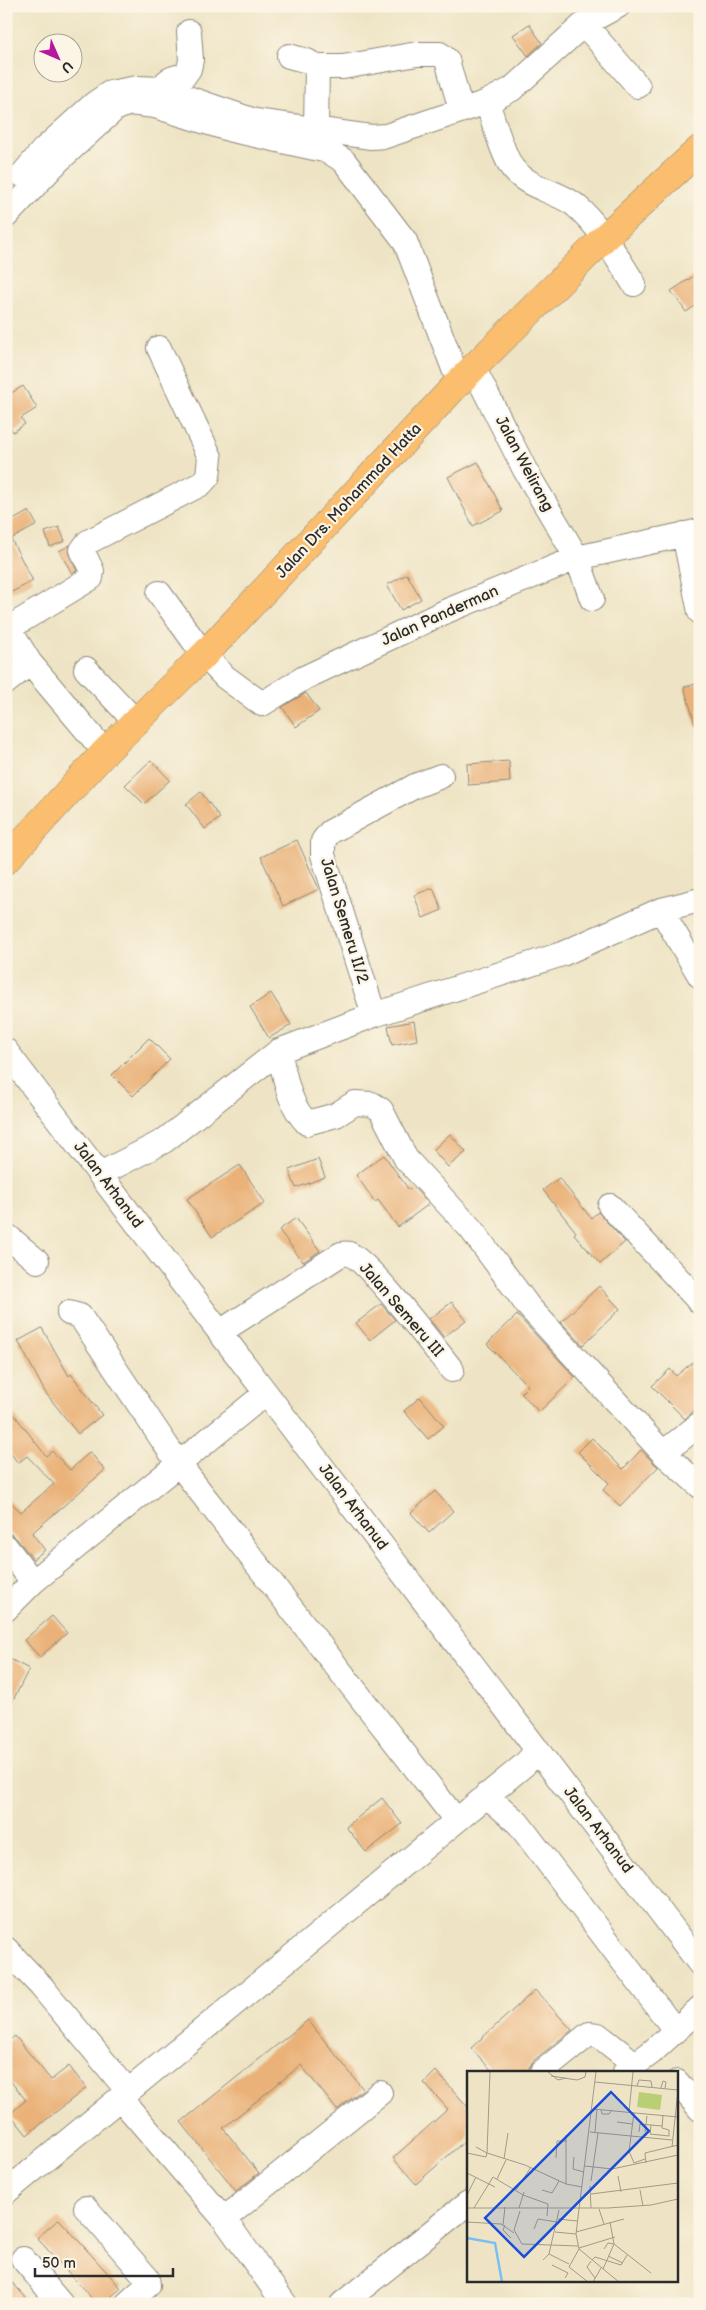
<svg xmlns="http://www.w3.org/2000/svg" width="706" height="2310" font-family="'Balsamiq Sans',sans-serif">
	<rect width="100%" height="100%" fill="#fcf5e5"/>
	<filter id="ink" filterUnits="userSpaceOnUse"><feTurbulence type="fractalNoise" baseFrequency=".02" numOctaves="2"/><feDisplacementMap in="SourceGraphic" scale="10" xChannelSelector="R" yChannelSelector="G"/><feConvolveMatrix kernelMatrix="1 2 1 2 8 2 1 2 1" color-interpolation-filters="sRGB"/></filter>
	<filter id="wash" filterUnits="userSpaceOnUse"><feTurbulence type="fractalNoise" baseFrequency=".0096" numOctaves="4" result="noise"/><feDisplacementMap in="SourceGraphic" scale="20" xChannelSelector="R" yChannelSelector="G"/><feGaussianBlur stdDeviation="1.12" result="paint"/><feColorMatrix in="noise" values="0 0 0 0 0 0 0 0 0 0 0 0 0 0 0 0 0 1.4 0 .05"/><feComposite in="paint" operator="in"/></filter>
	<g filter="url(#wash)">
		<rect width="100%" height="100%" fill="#eee4c5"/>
		<g id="blocks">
			<path fill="#eab279" d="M529,24L542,43L528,56L513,35Z
				M700,272V303L686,312L671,291Z
				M23,386L37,408L21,418L25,424L13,432L9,426L6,427V396Z
				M478,462L503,511L473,526L448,477Z
				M29,511L37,525L11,539L33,581L6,595V524Z
				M59,527L65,541L50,547L45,532Z
				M70,545L69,555L77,571L72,573L59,551Z
				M407,574L421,599L401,610L387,585Z
				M700,683V726L696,727L684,687Z
				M306,693L319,711L296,727L282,707Z
				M151,760L170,780L144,804L125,785Z
				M509,761L510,782L468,785L467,764Z
				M201,792L220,818L205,829L186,804Z
				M297,840L319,889L283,906L261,857Z
				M433,888L442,910L423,918L414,895Z
				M271,993L291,1025L269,1038L250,1007Z
				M414,1021L417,1040L392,1045L388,1026Z
				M149,1038L170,1059L133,1096L112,1075Z
				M450,1134L466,1152L448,1167L433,1150Z
				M384,1155L409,1190L413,1187L429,1204L398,1227L378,1200L375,1202L356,1175Z
				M318,1159L325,1177L296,1188L289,1170Z
				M240,1165L265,1203L212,1237L187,1199Z
				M559,1178L591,1218L598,1212L625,1242L600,1264L574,1234L576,1232L543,1190Z
				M296,1218L320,1251L303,1262L279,1230Z
				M599,1286L620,1309L583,1345L561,1322Z
				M452,1302L466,1320L444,1337L429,1319Z
				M381,1304L395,1320L370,1340L356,1323Z
				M517,1315L575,1377L539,1412L521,1393L528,1386L487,1344Z
				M42,1328L69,1376L71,1374L102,1415L78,1434L45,1392L18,1341Z
				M700,1356V1405L685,1419L652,1386L670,1369L676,1376Z
				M420,1397L444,1426L428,1439L404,1411Z
				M6,1404L46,1456L52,1451L70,1470L90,1452L105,1470L32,1533L45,1550L33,1559L17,1539L6,1530V1498L21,1512L54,1484L27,1456L18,1463L6,1447Z
				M592,1438L623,1469L641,1450L658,1467L620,1506L603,1490L609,1483L578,1452Z
				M435,1491L453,1511L429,1533L411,1513Z
				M52,1616L67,1633L40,1657L24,1640Z
				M6,1657L29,1669L6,1714Z
				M382,1798L402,1824L366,1852L346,1827Z
				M535,1990L572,2030L533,2061L526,2072H493L471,2048Z
				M308,2020L363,2089L337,2110L301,2065L223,2128L259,2173L236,2191L181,2122Z
				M15,2036L51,2080L69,2066L86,2088L27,2135L10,2114L26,2100L6,2076V2043Z
				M436,2071L468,2107V2138L416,2184L393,2158L448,2109L424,2083Z
				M59,2219L121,2288L103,2304H97L37,2238Z
				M6,2276L32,2304H6Z"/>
		</g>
	</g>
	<g filter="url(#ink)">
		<use href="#blocks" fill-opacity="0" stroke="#8c8878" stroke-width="1"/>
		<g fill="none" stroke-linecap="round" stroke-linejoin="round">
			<defs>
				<path id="minor" d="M584,24L638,86
					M289,56L307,61L317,67H343L417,54H440L447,60L461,110
					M158,100C164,83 165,78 184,76L189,69L191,60L189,32
					M487,102C493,119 503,156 513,169C530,189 555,190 575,205C600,226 617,257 634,284
					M316,129L317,67
					M22,175L43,150L94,104L110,93L137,88L162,89L255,121L371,137L386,136L487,102L512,89L584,24L618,6
					M6,216L57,162L115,109L129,103L155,106L232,130L328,151L344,161L405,241L459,382
					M474,369L525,470L577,558L592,599
					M684,534L700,612
					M159,593L204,655L225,677L262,704L304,678L449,610L577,558L700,531
					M6,624L30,663L105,752
					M9,628L91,578L92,571L82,550L88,542L201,484L208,476L210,457L159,348
					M86,669L136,722
					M6,682L30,663
					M661,910L700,976
					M374,1015L323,855V841L330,832L415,786L441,776
					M6,1051L700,1964
					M279,1051C285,1076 288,1104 307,1123L336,1115L355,1103L372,1104L381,1110L406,1159L471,1229L528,1306L663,1453L700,1486
					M100,1174L164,1141L279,1051L374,1015L562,954L661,910L700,900
					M610,1206L700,1302
					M6,1235L37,1261
					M69,1313L80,1316L178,1463L456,1820
					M220,1332L341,1254C344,1254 346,1253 349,1254C367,1259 436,1350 452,1370
					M663,1453L700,1424
					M6,1547L33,1582
					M6,1609L33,1582L266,1393
					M486,1795L518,1823L675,2030
					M6,1949L41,1986L128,2091
					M542,2072L589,2034L598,2035L635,2064
					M625,2072L652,2052L700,2008
					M677,2082L700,2109
					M120,2098L224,2219L285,2304
					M6,2192L524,1765L538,1750
					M86,2208L147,2278L148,2285L127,2304
					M224,2219L380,2093
					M23,2259L61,2304
					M342,2304L468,2203"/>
				<path id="major" d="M6,860L105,752L204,655L459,382L604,238L700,149"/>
			</defs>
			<use href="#minor" stroke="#8c8878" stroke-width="26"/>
			<use href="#major" stroke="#8c8878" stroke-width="29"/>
			<use href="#minor" stroke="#fff" stroke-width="24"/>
			<use href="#major" stroke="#fbbd6e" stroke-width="28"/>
		</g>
	</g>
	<g text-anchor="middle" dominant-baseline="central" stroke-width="4.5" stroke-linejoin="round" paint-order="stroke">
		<g font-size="16" fill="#2b2b2b" stroke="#fcf5e5">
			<text transform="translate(524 464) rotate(62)">Jalan Welirang</text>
			<text transform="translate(349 501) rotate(-47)">Jalan Drs. Mohammad Hatta</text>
			<text transform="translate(440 616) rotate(-24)">Jalan Panderman</text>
			<text transform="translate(344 921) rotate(73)">Jalan Semeru II/2</text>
			<text transform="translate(108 1185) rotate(53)">Jalan Arhanud</text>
			<text transform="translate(401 1310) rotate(49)">Jalan Semeru III</text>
			<text transform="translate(353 1507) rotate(53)">Jalan Arhanud</text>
			<text transform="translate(598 1830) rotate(53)">Jalan Arhanud</text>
		</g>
	</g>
	<g transform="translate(467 2071)">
		<rect width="211" height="211" fill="#eee4c5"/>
		<path d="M172,21L195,24L193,39L170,36Z" fill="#b8cf74"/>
		<path fill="none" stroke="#7bbef1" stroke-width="2.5" d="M0,167L28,172L35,211"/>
		<path fill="none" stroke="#a09a87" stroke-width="1" d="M23,1L20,82L58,94L99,113L115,116M81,1L91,9L99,7M84,5L110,9L118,6L119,1M128,11L211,19M170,15L172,9L184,10L185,16M194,17L196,10L199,11L198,17M126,38L211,46M134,39L135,43H142L145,39M162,41L166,1M150,51L165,53M184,54L183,63L202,65V59L195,57L196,44M123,61L205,69M128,61L130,38M172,61L173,53L195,55M178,61L180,45M164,65L162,80L167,92L178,88M164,65L167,42M205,76L211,19M0,82L19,86L20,82L9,76M107,86L106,98L117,101M89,87L90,70H100M37,88L41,62M179,92L178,82L211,74M118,95L145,98L211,84M0,102L28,116M151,105L154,121M30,108L39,89M124,110L131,62M99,113V64M123,115L124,137M49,119L64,96M75,119L85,122L92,110M173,119L176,135M124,123L211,112M0,124L9,106M0,137H141L184,134L211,128M7,137L26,106L56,124L81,133L80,145M52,137L57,121M112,138L129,1M112,138L109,163L112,178L152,211M132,138L137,153M53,140L47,159L55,173L111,175M91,148L110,150M0,151L34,153L47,162M36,154L38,136M38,154L36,159L44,167M67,158L71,148L90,151M88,161L109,163M109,161L157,148M112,177L148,166M112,178L102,196L121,211M137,178L141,172L147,173L184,202M82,183L102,193M141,185L156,192M76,189L82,183L92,139M125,189L128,186L154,194L160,184M124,190L120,196L128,207M85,194L101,202L98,207M136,198L147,173L143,151M126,211L134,197"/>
		<path fill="#1d4ed8" fill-opacity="0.15" stroke="#1d4ed8" stroke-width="2.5" d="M144,21L182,60L57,186L18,147Z"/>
		<rect width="211" height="211" fill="none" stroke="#2b2b2b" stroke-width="2.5"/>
	</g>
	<rect width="706" height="2310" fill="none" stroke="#fcf5e5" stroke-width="25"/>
	<g transform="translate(58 58) rotate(135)"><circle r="24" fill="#fcf5e5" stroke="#a8a49b"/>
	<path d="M0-4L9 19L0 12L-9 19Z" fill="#b5179e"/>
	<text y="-8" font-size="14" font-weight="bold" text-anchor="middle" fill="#2b2b2b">U</text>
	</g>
	<path d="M35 2268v8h138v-8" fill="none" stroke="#2b2b2b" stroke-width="2.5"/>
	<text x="42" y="2268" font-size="15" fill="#2b2b2b" stroke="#fcf5e5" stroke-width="4" paint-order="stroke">50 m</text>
</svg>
